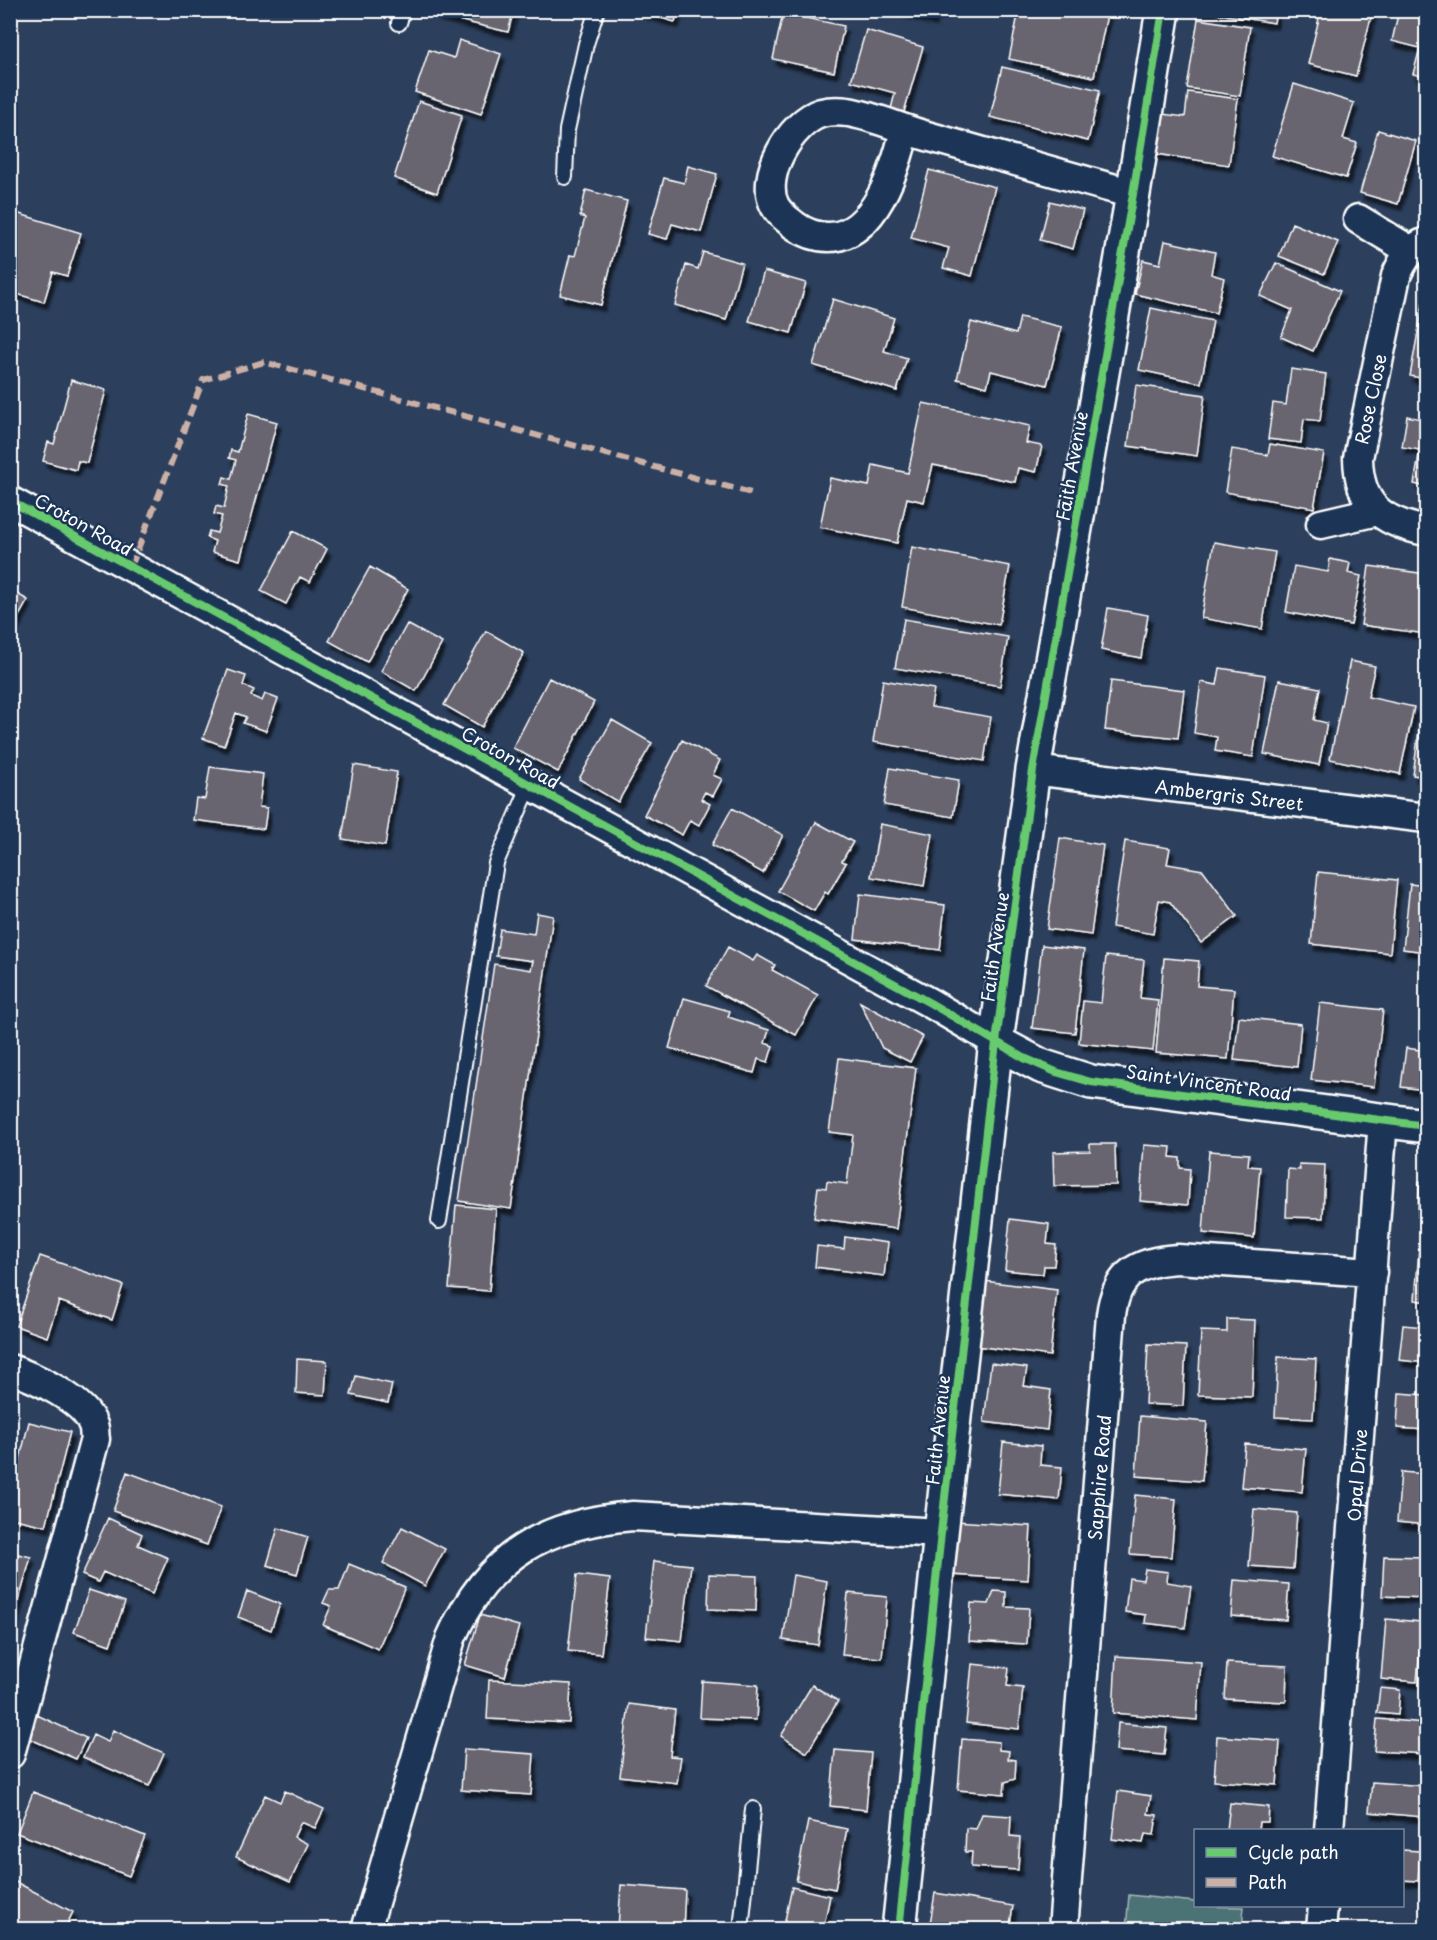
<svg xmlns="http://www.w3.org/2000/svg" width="1437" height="1940" font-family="'Playpen Sans',sans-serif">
	<defs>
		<filter id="shadow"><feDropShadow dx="3.5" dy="6" stdDeviation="1.5" flood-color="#0009"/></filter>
	</defs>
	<rect width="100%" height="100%" fill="#2c3f5c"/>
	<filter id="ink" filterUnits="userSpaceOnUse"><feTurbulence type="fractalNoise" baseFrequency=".0167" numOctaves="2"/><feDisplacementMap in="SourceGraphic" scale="12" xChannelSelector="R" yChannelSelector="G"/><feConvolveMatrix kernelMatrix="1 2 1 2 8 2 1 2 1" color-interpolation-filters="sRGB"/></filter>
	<g filter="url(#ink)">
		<path fill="#4c7376" stroke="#a6b9ba" stroke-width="1.5" d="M1129,1895L1195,1902L1196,1906L1244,1907L1242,1929H1126Z"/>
		<path fill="#676571" stroke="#fff" stroke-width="1.5" filter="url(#shadow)" d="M438,10H514L508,32L437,15Z
			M634,10H678L675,22Z
			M897,10H935L933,20Z
			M1019,10H1108L1094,77L1009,59Z
			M1194,10H1276L1274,23Z
			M1321,10H1373L1356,76L1308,64Z
			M1399,10H1426V77L1413,74L1420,48L1392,41Z
			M783,13L844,26L834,72L773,59Z
			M1198,19L1250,27L1240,96L1187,88Z
			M866,30L923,47L904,112L891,109L895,93L851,81Z
			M459,40L501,54L481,114L415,92L429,50L454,58Z
			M1002,67L1100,90L1088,141L990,117Z
			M1294,84L1354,103L1343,139L1357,143L1346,178L1272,156Z
			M1188,92L1238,99L1229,165L1150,153L1155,113L1185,117Z
			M419,101L462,115L437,193L394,178Z
			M1378,130L1416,141L1398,204L1360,193Z
			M688,166L717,174L701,232L672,224L667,239L648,234L664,178L684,183Z
			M929,170L995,187L972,276L943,268L949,248L911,238Z
			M586,190L627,201L601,305L560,295L570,255L575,256L585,218L580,216Z
			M1050,201L1083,210L1073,249L1040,240Z
			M10,211L81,233L67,276L53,272L44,302L10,292Z
			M1292,223L1338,242L1324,274L1279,256Z
			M1165,241L1215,252L1211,274L1224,278L1216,313L1135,294L1143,260L1160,264Z
			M703,252L742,263L726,320L675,305L686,265L698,269Z
			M1276,263L1340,291L1313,351L1281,337L1292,310L1260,296Z
			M764,271L806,283L791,333L749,321Z
			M1426,288V379L1410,376Z
			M833,299L894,318L884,351L907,358L897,391L813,365Z
			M1151,308L1213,321L1201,383L1139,370Z
			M1020,317L1062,327L1047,385L991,371L987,387L957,379L971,322L1016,334Z
			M1291,369L1326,374L1320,421L1304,419L1301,443L1268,439L1273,403L1286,405Z
			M71,380L106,390L87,463L78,461L76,470L43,461L48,442L54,444Z
			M1136,385L1205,395L1197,456L1128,446Z
			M923,403L1030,426L1026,443L1042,446L1036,472L1018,468L1015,482L933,465L924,502L907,498L897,543L820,527L830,478L869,486L873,465L908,473Z
			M248,414L277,422L240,560L212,552L215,541L207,538L209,531L217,533L222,516L214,514L216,506L224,508L229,486L222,484L224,477L231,479L236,460L229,458L231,450L238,452Z
			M1407,416L1426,420V487L1414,484L1420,450L1402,447Z
			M1270,444L1324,453L1314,508L1225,492L1232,449L1268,455Z
			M293,531L327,549L310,582L300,577L286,604L261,591Z
			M1214,542L1275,552L1262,629L1201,618Z
			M912,547L1010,566L999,625L902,607Z
			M1330,559L1350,563L1348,573L1361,576L1351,625L1286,612L1294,566L1328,572Z
			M1369,566L1426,574V634L1361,625Z
			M370,567L408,589L367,662L329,641Z
			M10,590L28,600L10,632Z
			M1108,608L1148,615L1141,658L1101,650Z
			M904,619L1008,637L1000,686L895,668Z
			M407,624L442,643L416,691L381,671Z
			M486,631L524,653L482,727L444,705Z
			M1350,661L1375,666L1368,697L1414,707L1400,774L1330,759Z
			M1220,668L1265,675L1253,757L1215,751L1217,737L1194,733L1201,682L1217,685Z
			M228,670L246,676L243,685L254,690L251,696L262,701L265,694L278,699L266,731L243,723L246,717L236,713L224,746L203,738Z
			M549,678L594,702L558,772L513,748Z
			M1426,679V777L1413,775Z
			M883,680L934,689L931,707L991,717L984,761L873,742Z
			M1279,680L1320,688L1314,720L1327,723L1319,765L1264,754Z
			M1111,681L1184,690L1178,738L1105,730Z
			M612,720L652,743L618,802L579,779Z
			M682,740L720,760L713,775L722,779L713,796L705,792L701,799L710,804L699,825L690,820L682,835L644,815Z
			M354,765L397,772L385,846L342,839Z
			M210,767L263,774L259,807L267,808L264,829L193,820L196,798L205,799Z
			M890,768L959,780L953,817L884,805Z
			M732,808L783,835L763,873L712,845Z
			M816,822L853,842L842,861L846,863L828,894L825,892L814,911L778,891Z
			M880,824L933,834L924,886L871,877Z
			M1060,838L1103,845L1091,935L1047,929Z
			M1125,841L1170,848L1167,864L1203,870L1237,916L1201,943L1170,902L1159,900L1153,934L1112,927Z
			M1318,872L1397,880L1390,953L1311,944Z
			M1410,884L1426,886V952L1403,949Z
			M860,894L945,905L940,950L855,939Z
			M537,913L553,916L511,1209L459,1201L494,964L531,970L533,961L496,956L500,929L534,934Z
			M1042,945L1084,950L1075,1033L1032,1028Z
			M728,947L753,961L757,955L775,965L772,970L818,995L796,1035L706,986Z
			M1106,956L1144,960L1140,998L1158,1000L1153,1051L1079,1043L1083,1001L1101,1003Z
			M1164,958L1199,961L1197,986L1234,989L1228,1059L1156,1053Z
			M684,998L730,1011L728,1017L769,1030L765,1043L773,1046L768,1062L758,1059L754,1073L669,1048Z
			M860,1002L923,1037L910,1062L882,1048Z
			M1320,1003L1383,1010L1374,1087L1311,1080Z
			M1239,1017L1301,1024L1297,1067L1234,1060Z
			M1406,1048L1426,1051V1090L1401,1087Z
			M839,1058L916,1068L896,1229L814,1218L818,1187L826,1188L827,1181L847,1184L853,1135L829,1132Z
			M1090,1144H1115L1116,1185L1054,1186L1053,1152L1090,1151Z
			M1144,1145L1171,1147L1170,1157L1180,1158V1168L1190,1169L1188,1205L1140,1201Z
			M1209,1151L1249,1154L1248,1166L1260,1167L1254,1238L1203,1233Z
			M1299,1164L1325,1165L1323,1218L1286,1217L1288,1169L1300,1170Z
			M1419,1182L1426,1183V1218L1418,1217Z
			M456,1205L496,1209L489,1291L449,1288Z
			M1010,1219L1049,1224L1047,1244L1056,1245L1054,1266H1044L1043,1274L1005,1270Z
			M845,1237L888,1243L884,1276L815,1267L817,1246L844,1249Z
			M1419,1250H1426V1302L1415,1300Z
			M40,1256L123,1285L112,1320L59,1301L47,1337L16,1326Z
			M984,1281L1057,1290L1050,1356L976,1346Z
			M1426,1317V1363L1399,1360L1403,1325L1425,1327Z
			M1227,1319L1255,1320L1252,1397L1198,1395L1201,1331L1227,1332Z
			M1148,1344L1186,1346L1183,1406L1145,1404Z
			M1278,1357L1316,1359L1313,1419L1275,1417Z
			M297,1359L327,1361L325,1395L296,1393Z
			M991,1363L1027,1368L1024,1386L1051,1390L1047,1430L984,1422Z
			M356,1376L392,1384L388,1403L351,1395Z
			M1399,1393L1426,1395V1430L1397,1428Z
			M1140,1416L1207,1422L1202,1481L1136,1476Z
			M29,1422L70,1432L46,1526L10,1518V1498Z
			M1003,1442L1041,1446L1040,1465L1062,1467L1059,1500L998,1494Z
			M1245,1444L1306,1449L1302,1492L1241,1487Z
			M127,1472L221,1507L207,1545L113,1511Z
			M1401,1472L1426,1474V1525L1397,1522Z
			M1135,1495L1176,1499L1171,1557L1130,1554Z
			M1254,1509L1297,1513L1293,1569L1249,1566Z
			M108,1518L142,1534L138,1545L168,1558L152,1594L103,1572L98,1582L82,1575Z
			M955,1521L1031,1526L1028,1580L952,1575Z
			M402,1527L445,1549L425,1586L383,1563Z
			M278,1528L308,1537L297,1574L267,1565Z
			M10,1552L31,1557L10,1632Z
			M1384,1556L1426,1557V1598L1382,1596Z
			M654,1561L691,1565L682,1641L646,1637Z
			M349,1564L405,1587L378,1649L323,1625L331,1606L323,1603L329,1590H339Z
			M1145,1569L1168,1572L1167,1582L1191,1586L1185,1628L1145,1623L1146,1615L1125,1612L1129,1578L1143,1580Z
			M709,1574L757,1576L756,1611L708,1609Z
			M577,1575L610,1579L601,1654L568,1651Z
			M793,1575L827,1581L818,1645L783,1640Z
			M1234,1580L1289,1584L1286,1620L1231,1616Z
			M89,1590L125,1602L110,1645L74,1632Z
			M247,1591L280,1604L271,1630L238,1617Z
			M994,1591L1006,1592V1607L1029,1608L1027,1644L969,1641L971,1603L989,1604Z
			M848,1593L887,1597L882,1658L842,1655Z
			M480,1615L519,1626L505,1677L465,1665Z
			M1386,1619L1422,1622L1417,1682L1381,1679Z
			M1116,1656L1201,1662L1197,1720L1113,1713Z
			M1227,1663L1287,1666L1286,1702L1225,1699Z
			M972,1664L1009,1668L1007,1686L1023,1688L1019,1729L966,1723Z
			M489,1680L571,1684L569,1723L487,1719Z
			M702,1681L758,1685L756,1720L700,1718Z
			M812,1685L838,1701L807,1753L781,1736Z
			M1380,1688L1400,1690L1398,1715L1377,1713Z
			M629,1704L675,1710L670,1756L681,1757L677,1783L620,1776Z
			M37,1715L86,1738L76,1759L28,1738Z
			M1377,1719L1426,1723V1754L1374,1751Z
			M1118,1723L1167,1728L1164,1755L1116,1751Z
			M113,1730L164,1753L149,1786L83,1757L93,1735L108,1742Z
			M1217,1736L1280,1741L1277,1785L1214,1781Z
			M962,1739L999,1742V1750L1009,1751L1008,1759L1016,1760L1015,1779L1005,1782L1004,1794L958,1790Z
			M464,1749L534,1754L531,1795L461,1790Z
			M835,1750L871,1753L866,1810L830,1806Z
			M1372,1782L1425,1786L1423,1817L1369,1812Z
			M285,1791L324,1809L315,1828L301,1822L294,1837L308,1844L290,1882L236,1857L265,1795L280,1802Z
			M1118,1791L1151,1796L1148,1814L1157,1815L1154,1835L1145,1834L1143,1843L1112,1839Z
			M33,1792L145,1836L129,1876L17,1833Z
			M1230,1803L1269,1807L1268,1822H1259L1258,1830H1227Z
			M982,1814L1011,1816L1010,1836L1020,1837L1018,1870L971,1867L972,1852H965L966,1828L976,1829Z
			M808,1821L847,1829L835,1889L796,1881Z
			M1402,1850L1420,1851L1418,1881L1402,1880Z
			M10,1879L73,1912L64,1930H15L10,1927Z
			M621,1885L685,1890L683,1930L618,1928Z
			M792,1887L830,1896L823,1930H783Z
			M935,1893L1013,1906L1009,1930H929Z"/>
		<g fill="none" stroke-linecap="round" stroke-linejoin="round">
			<defs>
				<path id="lane" d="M399,23L403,10
					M565,177L567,130L586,44L597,10
					M439,1221L496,863L530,785
					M741,1930L753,1809"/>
				<g id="street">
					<path d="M905,130C896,167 875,237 828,237C815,237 805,233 794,225C788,220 779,214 775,206C759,177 791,122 821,113C829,111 840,111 848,112C874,116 901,129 927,136C995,155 1064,175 1133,194"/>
					<path d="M1358,219L1411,251"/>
					<path d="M1426,242C1410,248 1403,260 1396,276L1358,458C1359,506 1382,522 1426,531"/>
					<path d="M10,501L930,1003L996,1042"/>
					<path d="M1321,524L1377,511"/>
					<path id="s1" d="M1033,770L1426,818"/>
					<path d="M10,1369C34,1377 85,1400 93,1425C95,1429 94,1435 95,1439L10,1754"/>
					<path id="s2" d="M1329,1830L1383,1120"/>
					<path d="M366,1930L451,1638C487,1555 545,1523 633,1516L941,1533"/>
					<path id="s3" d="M1063,1930L1111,1315C1116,1274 1138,1261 1178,1259L1372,1272"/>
					<path d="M1321,1930L1323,1906"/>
				</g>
				<path id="secondary" d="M996,1042L1041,1066L1091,1082L1426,1126
					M899,1930L941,1533L996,1042L1033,770L1133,194L1163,10"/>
			</defs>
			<use href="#lane" stroke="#fff" stroke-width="18"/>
			<use href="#street" stroke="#fff" stroke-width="33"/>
			<use href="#secondary" stroke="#fff" stroke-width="38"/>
			<use href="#lane" stroke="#1d3557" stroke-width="14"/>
			<use href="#street" stroke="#1d3557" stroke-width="28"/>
			<use href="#secondary" stroke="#1d3557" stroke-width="33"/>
			<path stroke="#cab0a6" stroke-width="6" stroke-dasharray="12 6" stroke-linecap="butt" d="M131,567L203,380L264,362L755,494"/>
			<defs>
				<path id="cycleway" d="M10,501L930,1003L1024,1058L1056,1072L1091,1082L1426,1126
					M899,1930L941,1533L996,1042L1033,770L1133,194L1163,10"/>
			</defs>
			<use href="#cycleway" stroke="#1d3557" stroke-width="11"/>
			<use href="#cycleway" stroke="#67ca6e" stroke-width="8"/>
		</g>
	</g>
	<g text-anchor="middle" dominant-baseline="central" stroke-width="5" stroke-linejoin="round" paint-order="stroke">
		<g font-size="18" fill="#fff" stroke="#1d3557">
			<text transform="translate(1370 399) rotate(-78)">Rose Close</text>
			<text transform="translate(1071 466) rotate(-80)">Faith Avenue</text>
			<text transform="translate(84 524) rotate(29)">Croton Road</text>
			<text transform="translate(511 757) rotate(29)">Croton Road</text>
			<text stroke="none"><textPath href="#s1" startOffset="198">Ambergris Street</textPath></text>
			<text transform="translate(994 947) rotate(-82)">Faith Avenue</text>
			<text transform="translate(1209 1082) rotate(8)">Saint Vincent Road</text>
			<text transform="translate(937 1430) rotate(-84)">Faith Avenue</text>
			<text stroke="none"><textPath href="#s2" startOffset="356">Opal Drive</textPath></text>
			<text stroke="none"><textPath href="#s3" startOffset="454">Sapphire Road</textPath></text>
		</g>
	</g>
	<rect width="1437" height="1940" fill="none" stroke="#1d3557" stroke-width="36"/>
	<rect x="18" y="18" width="1401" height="1904" fill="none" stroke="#fff" stroke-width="2" filter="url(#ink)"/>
	<rect x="1194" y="1829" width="210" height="78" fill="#1d3557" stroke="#77869a" stroke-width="1.5"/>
	<rect x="1206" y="1848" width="30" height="9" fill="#67ca6e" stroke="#77869a" stroke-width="1.5"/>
	<text x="1248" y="1859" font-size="18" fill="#ffffff">Cycle path</text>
	<rect x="1206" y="1878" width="30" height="9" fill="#cab0a6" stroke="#77869a" stroke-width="1.5"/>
	<text x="1248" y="1889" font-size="18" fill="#ffffff">Path</text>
</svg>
